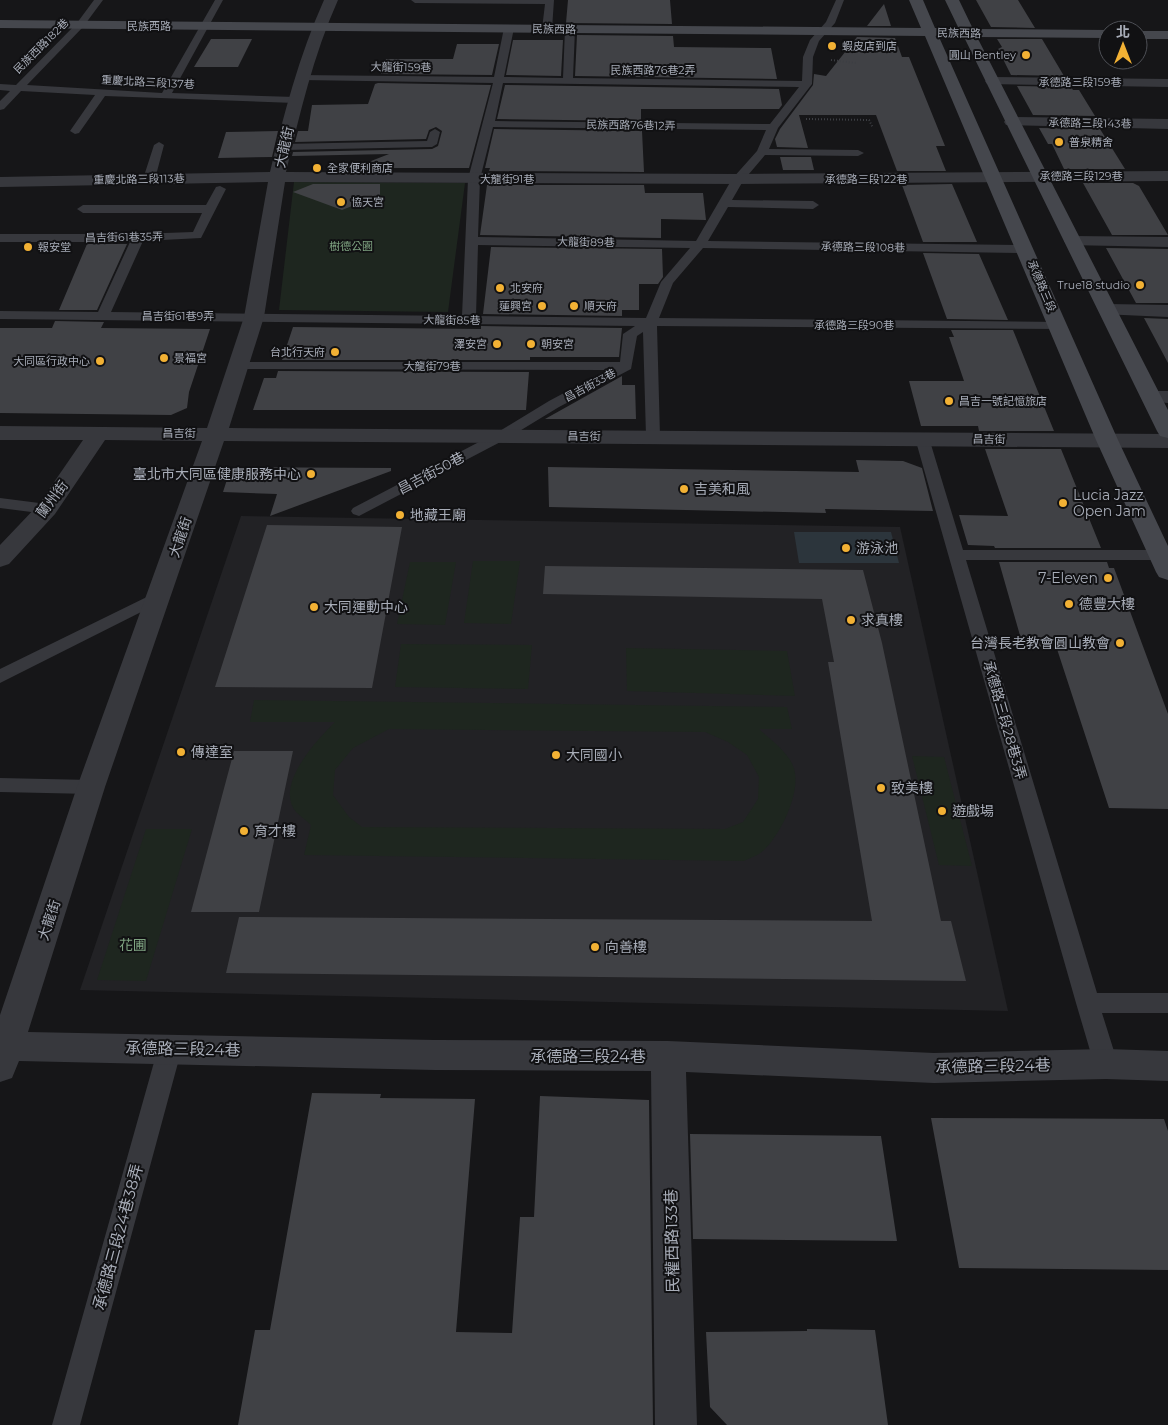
<svg xmlns="http://www.w3.org/2000/svg" width="1168" height="1425" font-family="Montserrat,'Noto Sans TC',sans-serif">
	<rect width="100%" height="100%" fill="#161618"/>
	<path fill="#222225" d="M241,516L900,527L1008,1011L80,990Z"/>
	<path fill="#1e261f" fill-rule="evenodd" d="M294,182L465,183L448,312L279,310Z
		M473,561H520L511,624L464,623Z
		M410,562H456L445,625L397,624Z
		M401,644L532,645L528,689L395,687Z
		M626,648L787,651L795,696L627,691Z
		M254,700L787,707L792,729H759C770,739 788,752 793,766C803,789 781,834 764,850C759,855 750,858 744,861L304,855L311,825C306,820 300,816 296,812C274,785 317,740 335,722H250ZM389,729L705,732L728,742L747,755L759,777L758,799L743,822L725,829L362,827L349,817L333,795L335,770L353,748Z
		M912,756L944,757L972,866L939,865Z
		M146,829H192L146,981L97,980Z"/>
	<path fill="#2c353c" d="M794,532H891L899,563H799Z"/>
	<path fill="#404145" d="M568,0H670L672,24L566,23Z
		M976,0H1018L1035,28L991,27Z
		M884,4L891,26H867Z
		M577,35L673,36L674,47L771,48L777,79L575,76Z
		M857,37L895,38L902,57H909L945,146H936L946,171H897L876,115H799L808,148L777,147L775,139L780,129L813,85L814,74L826,76Z
		M211,39H252L238,67H194Z
		M997,39H1042L1064,76L1011,75L998,49L1002,47Z
		M513,40H563L561,76L506,75Z
		M457,44H499L492,75L381,74L386,59H453Z
		M378,83L491,85L469,168H381V171L348,170L389,154L292,156L293,152L432,149L438,146L442,131L436,127L429,130L426,139L295,142L298,131H308L312,105L368,104L375,84Z
		M505,85L779,89L782,105L779,109H641V121L497,119Z
		M1017,86L1071,87L1073,90H1079L1095,116L1033,115Z
		M1039,128L1100,129L1125,169H1064L1052,144H1048Z
		M494,129L642,131L644,172L489,171L490,168H485Z
		M278,131L272,157L218,158L226,132Z
		M780,157H811L814,170H783Z
		M1083,183H1133L1139,186L1168,235H1112Z
		M313,184H380V195L342,210L293,192Z
		M952,184L977,242H923L902,185Z
		M487,185H644L645,193H703L706,220L661,219V238L480,235Z
		M87,244H127L97,310H59Z
		M491,247L662,249L663,277L658,284H639V310H622V316L483,314Z
		M1106,248L1168,249V303H1136Z
		M923,253L979,254L1008,320L947,319Z
		M1144,318L1168,319V363Z
		M55,321L104,322L101,328L210,329L189,392L187,408L171,415L0,413V328H52Z
		M481,326L622,328L619,357H530V360H282L293,327L481,329Z
		M951,330H1013L1054,431H979L978,426H921L909,381H964L949,337H954Z
		M278,371L529,372L526,410H253L264,378H276Z
		M622,376V385H635L636,419H545Z
		M985,449H1061L1101,548H995L994,546L968,545L959,515L1008,516Z
		M856,460L903,461L922,468L933,511L825,509L826,513L549,507L548,467L859,472Z
		M231,467L391,468V471L270,516L277,494L223,492Z
		M267,525L402,527L372,688L215,687Z
		M999,562H1107L1109,568H1114L1168,714V809L1109,808L1057,649H1040L1037,640L1021,639Z
		M545,566L863,570L882,643L941,921H951L966,981L226,973L239,917L872,921L828,662H834L822,599L543,594Z
		M234,751H293L259,912H191Z
		M312,1093L381,1094L380,1098L475,1099L456,1332L512,1333L520,1217H534L540,1096L649,1100L653,1425H238L255,1330H270Z
		M931,1118L1164,1119L1168,1131V1270L959,1268Z
		M690,1134L881,1136L897,1241L693,1239Z
		M807,1329L875,1330L888,1425H727L710,1407L706,1332L807,1331Z"/>
	<g fill="none" stroke-linecap="round" stroke-linejoin="round">
		<path stroke="#3d3f44" stroke-width="2" stroke-dasharray="1 2" stroke-linecap="butt" d="M831,60L856,63
			M806,119L869,120L873,128"/>
		<path fill="#37383d" fill-rule="evenodd" d="M94,0H103L83,27L27,85L162,93L215,0H223L172,93L295,97L300,100L295,103L105,96L79,133L75,134L70,131L95,95L21,91L4,109L0,110V101L10,91L0,90V84L16,85L77,23Z
			M411,0H554L552,29L547,32L542,29L545,4L415,3Z
			M836,0H844L835,23L819,41L813,57L812,84L778,128L769,149L858,150L864,153L858,156L765,155L743,181L732,200L813,201L819,205L813,209L728,207L708,241L1026,245L1032,249L1026,253L703,248L673,283L659,318L1059,322L1066,326L1064,329L657,326L660,436L658,439L653,440L646,436L643,332L637,336L631,369L559,407L508,438L359,516L353,514L351,511L353,508L498,432L549,401L607,370L238,369L233,368L231,365L233,362H620L623,334L635,326L0,319V311L98,312L130,242H0V234H138L193,232L202,213H83L77,209L83,205H206L216,187L220,186L226,189L201,238L143,241L111,312L462,316L468,179L493,83L302,80L297,77L298,75L494,77L504,28L509,25L514,28L504,77L563,78L565,29L570,26L575,29L573,78L802,81L803,57L810,40L826,22ZM503,83L799,87L770,124L495,121ZM493,127L766,130L757,151L732,179L696,241L478,237L480,179ZM478,245L690,248L661,282L646,318L476,316Z
			M435,129L440,132L437,144L432,147L284,150L279,147L284,144L427,141L430,132Z
			M159,142L164,145L155,179L149,182L145,181L143,179L154,145Z
			M922,434L929,438L963,550H1160L1168,555L1166,559L1160,560H966L1097,993H1168V1013H1102L1118,1064L1114,1071L1106,1074L1098,1071L1094,1064L1076,1003L915,438Z
			M0,498L47,504L55,509L47,514L0,508Z
			M159,591L165,592L168,596L165,600L0,683V669Z
			M0,778L91,780L98,782L101,787L98,792L91,794L0,792Z
			M170,1038L178,1041L182,1048L80,1425H52L158,1048L162,1041Z"/>
		<path fill="#37383d" fill-rule="evenodd" d="M324,0H338C313,56 300,113 286,172L738,174L1168,171V181L738,184L285,182L264,317L229,428L1168,434V448L224,441L105,787L28,1032L435,1040L668,1041L934,1053L1106,1049L1168,1051V1081L1106,1079L934,1083L686,1072L697,1425H655L651,1071L435,1070L19,1061L12,1078L0,1082V1015L77,787L202,441L105,440L55,514L9,564L0,567V545L39,504L83,440H0V426L207,428L244,317L268,182L0,187V177L270,172C284,113 299,56 324,0Z
			M992,77L1168,79V87L987,84L985,81Z
			M1012,117L1168,119V129L1006,125L1004,122L1006,119Z
			M1073,236L1168,237V247L1067,245L1064,241L1067,237Z
			M1108,304L1168,305V317L1101,314L1098,310L1101,306Z
			M1153,391H1168V403L1146,401L1142,397L1146,393Z"/>
		<path fill="#45474d" fill-rule="evenodd" d="M909,0H923L935,28L959,29L945,0H959L973,29L1109,30L1108,38L977,37L1168,410V438L1160,436L1157,431L964,37H939L1118,440L1168,546V580L1159,577L1156,572L1096,440L925,36L0,28V20L921,28Z
			M1138,31H1168V39H1138Z"/>
	</g>
	<g fill="#f2b134" stroke="#111113" stroke-width="2">
		<circle cx="832" cy="46" r="5"/>
		<circle cx="1026" cy="55" r="5"/>
		<circle cx="1059" cy="142" r="5"/>
		<circle cx="317" cy="168" r="5"/>
		<circle cx="341" cy="202" r="5"/>
		<circle cx="28" cy="247" r="5"/>
		<circle cx="1140" cy="285" r="5"/>
		<circle cx="500" cy="288" r="5"/>
		<circle cx="542" cy="306" r="5"/>
		<circle cx="574" cy="306" r="5"/>
		<circle cx="497" cy="344" r="5"/>
		<circle cx="531" cy="344" r="5"/>
		<circle cx="335" cy="352" r="5"/>
		<circle cx="164" cy="358" r="5"/>
		<circle cx="100" cy="361" r="5"/>
		<circle cx="949" cy="401" r="5"/>
		<circle cx="311" cy="474" r="5"/>
		<circle cx="684" cy="489" r="5"/>
		<circle cx="1063" cy="503" r="5"/>
		<circle cx="400" cy="515" r="5"/>
		<circle cx="846" cy="548" r="5"/>
		<circle cx="1108" cy="578" r="5"/>
		<circle cx="1069" cy="604" r="5"/>
		<circle cx="314" cy="607" r="5"/>
		<circle cx="851" cy="620" r="5"/>
		<circle cx="1120" cy="643" r="5"/>
		<circle cx="181" cy="752" r="5"/>
		<circle cx="556" cy="755" r="5"/>
		<circle cx="881" cy="788" r="5"/>
		<circle cx="942" cy="811" r="5"/>
		<circle cx="244" cy="831" r="5"/>
		<circle cx="595" cy="947" r="5"/>
	</g>
	<g text-anchor="middle" dominant-baseline="central" stroke-width="4" stroke-linejoin="round" paint-order="stroke">
		<g font-size="11" fill="#a8adb8" stroke="#111113">
			<text x="149" y="26">民族西路</text>
			<text transform="translate(554 29) rotate(1)">民族西路</text>
			<text transform="translate(959 33) rotate(1)">民族西路</text>
			<text transform="translate(41 46) rotate(-45)">民族西路182巷</text>
			<text transform="translate(401 67) rotate(1)">大龍街159巷</text>
			<text x="653" y="70">民族西路76巷2弄</text>
			<text transform="translate(148 82) rotate(3)">重慶北路三段137巷</text>
			<text x="1080" y="82">承德路三段159巷</text>
			<text transform="translate(1090 123) rotate(1)">承德路三段143巷</text>
			<text transform="translate(631 125) rotate(1)">民族西路76巷12弄</text>
			<text x="1081" y="176">承德路三段129巷</text>
			<text transform="translate(139 179) rotate(-1)">重慶北路三段113巷</text>
			<text x="507" y="179">大龍街91巷</text>
			<text x="866" y="179">承德路三段122巷</text>
			<text transform="translate(124 237) rotate(-1)">昌吉街61巷35弄</text>
			<text transform="translate(586 242) rotate(1)">大龍街89巷</text>
			<text transform="translate(863 247) rotate(1)">承德路三段108巷</text>
			<text transform="translate(1042 286) rotate(67)">承德路三段</text>
			<text x="178" y="316">昌吉街61巷9弄</text>
			<text transform="translate(452 320) rotate(1)">大龍街85巷</text>
			<text x="854" y="325">承德路三段90巷</text>
			<text x="432" y="366">大龍街79巷</text>
			<text transform="translate(590 385) rotate(-28)">昌吉街33巷</text>
			<text x="179" y="433">昌吉街</text>
			<text x="584" y="436">昌吉街</text>
			<text transform="translate(989 439) rotate(1)">昌吉街</text>
		</g>
		<g font-size="11" fill="#a8adb8" stroke="#111113" text-anchor="start">
			<text x="842" y="46">蝦皮店到店</text>
			<text x="1016" y="55" text-anchor="end">圓山 Bentley</text>
			<text x="1069" y="142">普泉精舍</text>
			<text x="327" y="168">全家便利商店</text>
			<text x="351" y="202">協天宮</text>
			<text x="38" y="247">報安堂</text>
			<text x="1130" y="285" text-anchor="end">True18 studio</text>
			<text x="510" y="288">北安府</text>
			<text x="532" y="306" text-anchor="end">蓮興宮</text>
			<text x="584" y="306">順天府</text>
			<text x="487" y="344" text-anchor="end">澤安宮</text>
			<text x="541" y="344">朝安宮</text>
			<text x="325" y="352" text-anchor="end">台北行天府</text>
			<text x="174" y="358">景福宮</text>
			<text x="90" y="361" text-anchor="end">大同區行政中心</text>
			<text x="959" y="401">昌吉一號記憶旅店</text>
		</g>
		<g font-size="11" fill="#7fa381" stroke="#111113">
			<text x="351" y="246">樹德公園</text>
		</g>
		<g font-size="14" fill="#a8adb8" stroke="#111113">
			<text transform="translate(284 147) rotate(-77)">大龍街</text>
			<text transform="translate(431 473) rotate(-28)">昌吉街50巷</text>
			<text transform="translate(52 499) rotate(-53)">蘭州街</text>
			<text transform="translate(180 537) rotate(-71)">大龍街</text>
			<text transform="translate(1005 720) rotate(74)">承德路三段28巷3弄</text>
			<text transform="translate(49 920) rotate(-72)">大龍街</text>
		</g>
		<g font-size="14" fill="#a8adb8" stroke="#111113" text-anchor="start">
			<text x="301" y="474" text-anchor="end">臺北市大同區健康服務中心</text>
			<text x="694" y="489">吉美和風</text>
			<text x="1073" y="495">Lucia Jazz<tspan x="1073" dy="16">Open Jam</tspan></text>
			<text x="410" y="515">地藏王廟</text>
			<text x="856" y="548">游泳池</text>
			<text x="1098" y="578" text-anchor="end">7-Eleven</text>
			<text x="1079" y="604">德豐大樓</text>
			<text x="324" y="607">大同運動中心</text>
			<text x="861" y="620">求真樓</text>
			<text x="1110" y="643" text-anchor="end">台灣長老教會圓山教會</text>
			<text x="191" y="752">傳達室</text>
			<text x="566" y="755">大同國小</text>
			<text x="891" y="788">致美樓</text>
			<text x="952" y="811">遊戲場</text>
			<text x="254" y="831">育才樓</text>
			<text x="605" y="947">向善樓</text>
		</g>
		<g font-size="14" fill="#7fa381" stroke="#111113">
			<text x="133" y="945">花圃</text>
		</g>
		<g font-size="16" fill="#a8adb8" stroke="#111113">
			<text transform="translate(183 1049) rotate(1)">承德路三段24巷</text>
			<text x="588" y="1056">承德路三段24巷</text>
			<text transform="translate(993 1066) rotate(-1)">承德路三段24巷</text>
			<text transform="translate(118 1237) rotate(-75)">承德路三段24巷38弄</text>
			<text transform="translate(672 1241) rotate(-91)">民權西路133巷</text>
		</g>
	</g>
	<g transform="translate(1123 45)"><circle r="24" fill="#111113" stroke="#4d4f55"/>
	<path d="M0-4L9 19L0 12L-9 19Z" fill="#f2b134"/>
	<text y="-8" font-size="14" font-weight="bold" text-anchor="middle" fill="#a8adb8">北</text>
	</g>
</svg>
